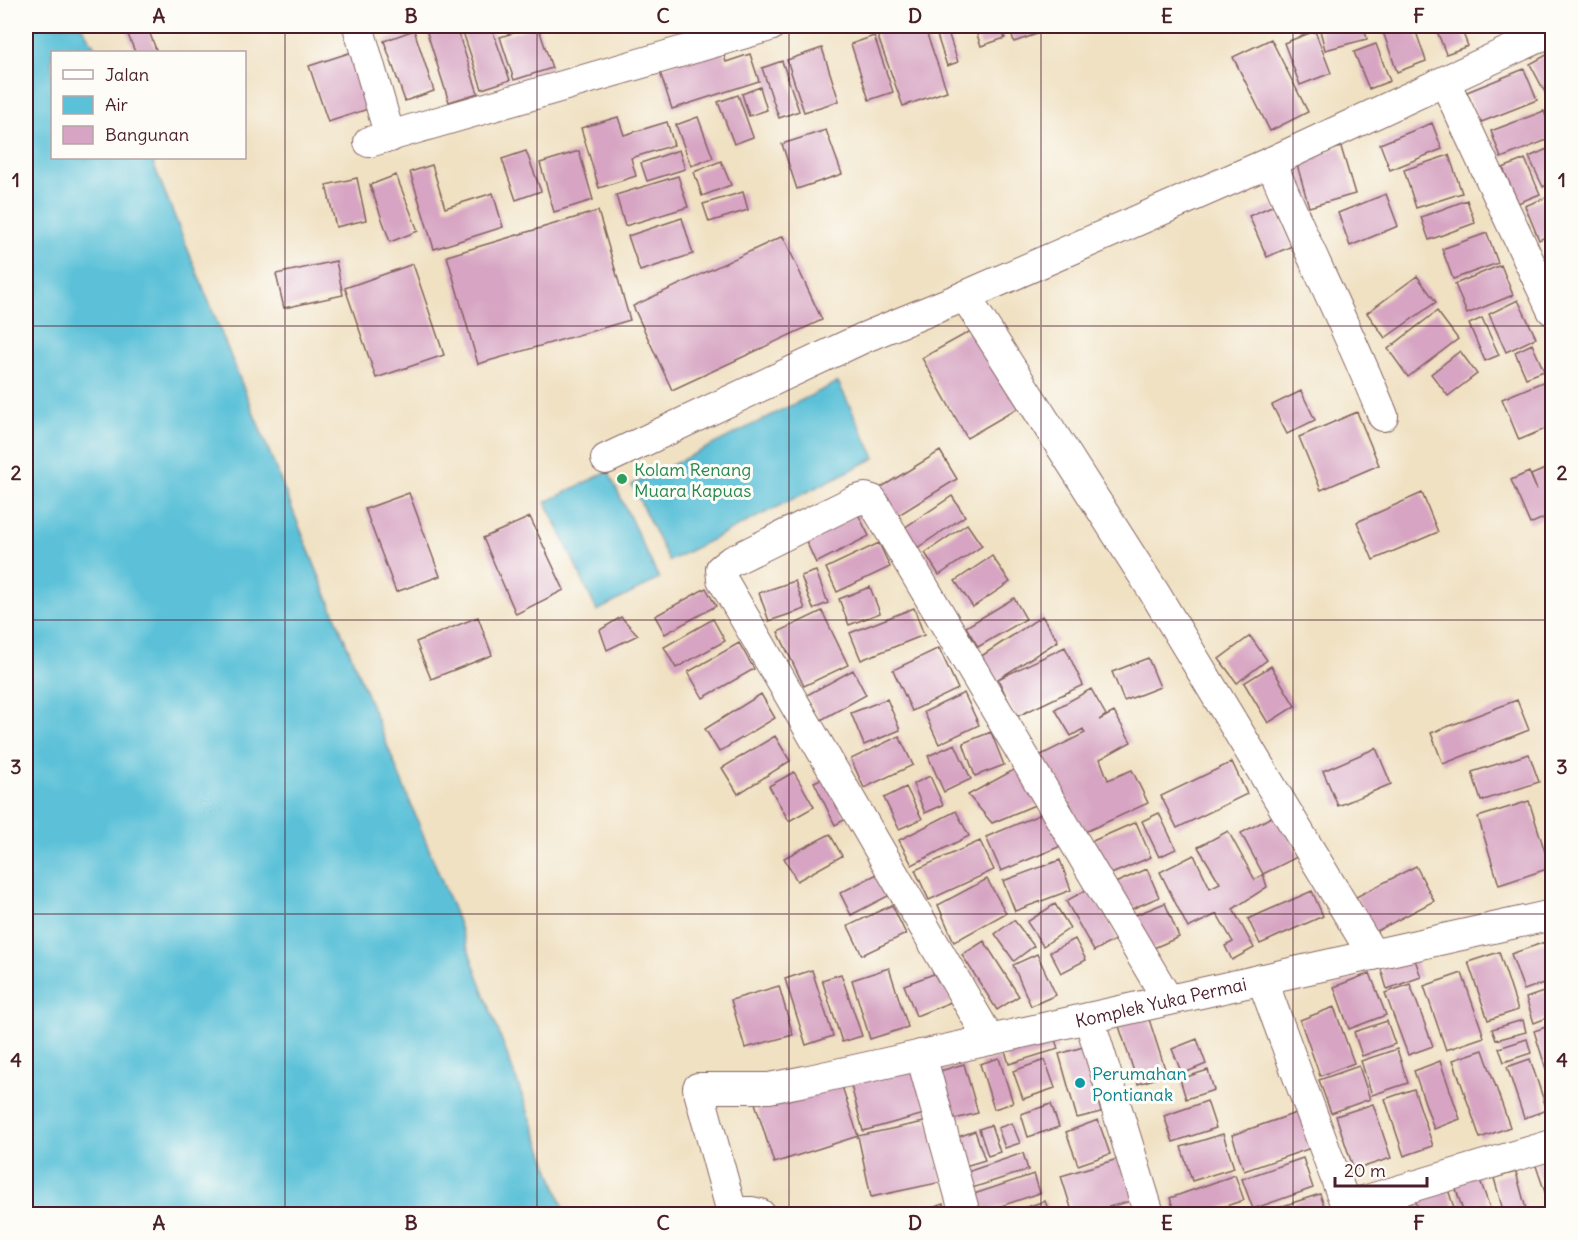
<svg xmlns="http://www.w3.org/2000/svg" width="1578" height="1240" font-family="Delius,sans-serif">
	<rect width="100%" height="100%" fill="#fdfcf7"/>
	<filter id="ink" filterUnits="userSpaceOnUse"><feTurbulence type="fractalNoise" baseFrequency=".0167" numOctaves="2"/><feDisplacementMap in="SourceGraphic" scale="12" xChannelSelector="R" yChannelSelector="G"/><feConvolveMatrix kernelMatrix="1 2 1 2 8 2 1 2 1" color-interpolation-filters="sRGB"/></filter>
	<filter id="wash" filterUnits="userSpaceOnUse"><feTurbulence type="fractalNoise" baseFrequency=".008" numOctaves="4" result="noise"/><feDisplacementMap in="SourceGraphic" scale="24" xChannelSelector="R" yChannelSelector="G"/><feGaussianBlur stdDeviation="1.35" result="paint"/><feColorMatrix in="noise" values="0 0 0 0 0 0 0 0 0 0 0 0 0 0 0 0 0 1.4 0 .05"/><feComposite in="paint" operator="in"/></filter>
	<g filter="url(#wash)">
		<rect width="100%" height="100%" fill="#f0e1c3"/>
		<path fill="#5bc1d8" stroke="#527082" stroke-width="1.5" d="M26,26H81L98,52H52V158H151L455,914L566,1214H26Z
			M838,382L875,458L669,561L632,485Z
			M608,471L659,579L597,611L546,502Z"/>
		<g id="blocks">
			<path fill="#d7a5c3" d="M129,26H147L157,52H135L125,27Z
				M425,26H456L478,93L449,102Z
				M482,26H491L510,80L482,89L463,32Z
				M536,26H538L552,68L514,80L500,37Z
				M874,26H924L947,91L903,106Z
				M934,26H946L958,62L947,66Z
				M974,26H1000L1005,38L981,46Z
				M1009,26H1038L1040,33L1014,42Z
				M1319,26H1364L1367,39L1325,50Z
				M1381,26H1414L1426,61L1397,72Z
				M1435,26H1460L1468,46L1446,54Z
				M414,30L434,91L405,101L384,41Z
				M1315,31L1331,73L1300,85L1284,43Z
				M874,36L893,92L869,100L851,44Z
				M1271,39L1308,112L1270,131L1233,57Z
				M1376,44L1390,81L1369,89L1354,52Z
				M722,48L726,62L750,54L759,81L672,109L659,69Z
				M822,48L839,101L804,112L787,60Z
				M352,52L371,108L328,122L309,66Z
				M1552,52V94L1547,96L1530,64Z
				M782,61L799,111L779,118L762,68Z
				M1524,69L1537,100L1479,123L1467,92Z
				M760,87L767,110L749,116L742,94Z
				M738,95L753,137L734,144L718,102Z
				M1544,111L1552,133V138L1501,158L1491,131Z
				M618,117L624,135L667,122L674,145L631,158L636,176L599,188L581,128Z
				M698,117L713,158L691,166L676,125Z
				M1432,123L1442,149L1390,170L1380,144Z
				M826,130L842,174L797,189L782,144Z
				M1341,147L1355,194L1309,207L1296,161Z
				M1552,147V182L1543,187L1529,157Z
				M679,150L685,169L647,181L641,163Z
				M526,151L541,191L516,200L502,159Z
				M579,151L593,200L554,212L540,163Z
				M1449,155L1462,193L1416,208L1404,170Z
				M1525,159L1540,194L1518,203L1503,168Z
				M721,161L731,185L702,196L694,172Z
				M432,165L445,208L493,193L503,227L434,249L410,172Z
				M396,175L418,231L390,242L370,185Z
				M678,176L688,207L625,226L616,195Z
				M357,178L366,220L336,227L326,185Z
				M743,192L748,210L709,222L703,204Z
				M1386,194L1398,226L1350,246L1338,213Z
				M1552,195V234L1539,240L1525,206Z
				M1467,200L1475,223L1429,240L1421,217Z
				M1274,205L1292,246L1267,257L1249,216Z
				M598,211L630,320L478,364L447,256Z
				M682,218L693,254L640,271L628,236Z
				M1487,233L1498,263L1453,279L1442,249Z
				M783,236L822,320L672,390L633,306Z
				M336,261L343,295L284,308L276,274Z
				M413,264L444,355L376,378L345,288Z
				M1501,265L1513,295L1467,314L1455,284Z
				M1417,276L1436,302L1385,338L1367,313Z
				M1518,300L1536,338L1506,352L1489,314Z
				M1437,311L1458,339L1408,377L1388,349Z
				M1482,318L1499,355L1485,361L1469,324Z
				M978,327L1022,406L967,438L922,358Z
				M1532,344L1544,371L1526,378L1515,352Z
				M1460,351L1477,374L1448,396L1431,374Z
				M1552,378V426L1519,440L1502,399Z
				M1301,391L1315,420L1287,434L1272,405Z
				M1357,412L1379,465L1321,490L1299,437Z
				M940,451L957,479L897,516L880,488Z
				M1552,466V514L1530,524L1511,480L1529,472L1537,490L1531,475Z
				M409,493L440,576L396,592L365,509Z
				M1422,493L1438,532L1373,560L1357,522Z
				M952,496L965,516L917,548L904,528Z
				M858,514L869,536L816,563L806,541Z
				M530,517L564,590L516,614L483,538Z
				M967,524L982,546L939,575L925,553Z
				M879,543L890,567L837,592L826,568Z
				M992,556L1010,582L973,607L955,581Z
				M816,571L828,603L813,609L801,576Z
				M795,581L805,609L769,621L759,593Z
				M870,587L880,613L849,625L839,599Z
				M706,588L716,606L665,634L655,616Z
				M1014,598L1026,619L978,647L966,627Z
				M914,608L924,635L861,660L850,633Z
				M822,611L848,665L804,686L778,632Z
				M1042,616L1058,641L995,681L980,657Z
				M478,617L492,655L431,679L416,642Z
				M621,617L638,635L607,650L600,630Z
				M713,619L725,641L676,668L664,647Z
				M1250,636L1267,660L1237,683L1219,659Z
				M739,643L754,669L703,698L688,672Z
				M1065,647L1083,685L1016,717L998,679Z
				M939,648L958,689L912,711L893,670Z
				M1148,658L1160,687L1124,701L1112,672Z
				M1271,666L1295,706L1268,723L1244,683Z
				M853,670L866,695L821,720L807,695Z
				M1091,689L1106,715L1099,720L1114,712L1131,742L1100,759L1108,780L1132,770L1148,803L1083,833L1069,801L1062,804L1037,757L1085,733L1083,729L1071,736L1055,709Z
				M964,693L979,725L939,744L924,712Z
				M761,694L775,718L719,752L705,729Z
				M887,699L900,730L864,745L851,713Z
				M1517,700L1529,730L1443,764L1431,733Z
				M991,732L1004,765L975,776L963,743Z
				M775,736L790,761L738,794L722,768Z
				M899,736L913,765L864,788L851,759Z
				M955,744L971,779L944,792L928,756Z
				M1376,748L1391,784L1338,806L1323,771Z
				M1529,754L1539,782L1481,801L1472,772Z
				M1232,762L1247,794L1177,828L1161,796Z
				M1021,766L1037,804L992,823L968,795Z
				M794,772L814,807L789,821L769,786Z
				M930,776L943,805L925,813L913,784Z
				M826,777L846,819L835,825L814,782Z
				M906,787L922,819L899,829L884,798Z
				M1529,801L1550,868L1499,885L1478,817Z
				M956,811L969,836L912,865L899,840Z
				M1046,812L1061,846L1001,871L986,837Z
				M1159,813L1176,849L1159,857L1142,821Z
				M1277,814L1299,856L1263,874L1267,887L1233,909L1254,948L1232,960L1225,946L1233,942L1217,914L1188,928L1160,872L1194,855L1210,888L1220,883L1198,847L1228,831L1255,880L1263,874L1241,833Z
				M1136,822L1151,857L1102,878L1086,844Z
				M830,834L842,856L797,881L784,858Z
				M980,841L994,870L929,900L915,870Z
				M1060,860L1071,890L1015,911L1003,881Z
				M1416,866L1434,901L1375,932L1356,897Z
				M1147,869L1159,897L1125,912L1113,884Z
				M879,873L890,895L851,915L840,893Z
				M987,879L1006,913L954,942L938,905Z
				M1090,888L1117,939L1094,951L1066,901Z
				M1312,891L1323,916L1260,944L1248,919Z
				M1165,903L1179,937L1147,951L1133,916Z
				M1055,904L1070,928L1043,946L1027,922Z
				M892,905L906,934L862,955L848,926Z
				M1014,920L1034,946L1014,961L995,934Z
				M1075,939L1086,960L1061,973L1050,952Z
				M984,941L1019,996L997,1010L962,955Z
				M1545,942L1552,962V980L1524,990L1511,954Z
				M1499,952L1518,1010L1488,1020L1468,962Z
				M1037,954L1056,995L1031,1006L1013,965Z
				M1413,954L1421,977L1387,989L1380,966Z
				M889,968L908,1027L870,1039L852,980Z
				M812,970L833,1036L806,1045L785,979Z
				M939,972L951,1002L916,1016L904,985Z
				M1370,973L1386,1015L1349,1029L1334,987Z
				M1462,973L1484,1037L1446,1050L1424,986Z
				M841,974L862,1036L842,1042L822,980Z
				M1410,984L1433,1046L1408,1055L1385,993Z
				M779,986L793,1035L745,1048L731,1000Z
				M1552,989V1016L1534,1023L1526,998Z
				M1334,1007L1354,1063L1320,1076L1300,1020Z
				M1147,1013L1167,1075L1138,1084L1118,1023Z
				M1523,1020L1526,1032L1496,1040L1492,1029Z
				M1387,1021L1395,1044L1362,1056L1354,1032Z
				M1552,1025V1067L1546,1069L1534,1031Z
				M1052,1029L1058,1049L1009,1064L1003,1044Z
				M1197,1039L1206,1064L1182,1074L1172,1049Z
				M1527,1039L1531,1053L1504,1062L1499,1048Z
				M1083,1047L1101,1112L1077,1118L1059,1054Z
				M1397,1049L1408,1083L1372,1095L1361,1061Z
				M1483,1050L1510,1127L1480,1138L1453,1060Z
				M999,1058L1013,1103L994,1109L980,1064Z
				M1530,1059L1547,1110L1524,1118L1507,1067Z
				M914,1060L928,1113L863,1131L849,1078Z
				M1045,1060L1055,1088L1023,1099L1013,1071Z
				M1440,1061L1460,1119L1434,1129L1414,1071Z
				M964,1064L978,1113L947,1121L933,1073Z
				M1359,1066L1370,1099L1331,1113L1319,1080Z
				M1208,1070L1214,1090L1186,1099L1180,1079Z
				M839,1077L858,1136L929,1121L942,1182L871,1197L858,1136L774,1163L755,1103Z
				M1414,1089L1433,1146L1404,1156L1385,1099Z
				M1207,1101L1216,1128L1173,1142L1164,1116Z
				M1051,1104L1059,1127L1028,1137L1021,1114Z
				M1373,1104L1391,1158L1354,1170L1336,1116Z
				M1302,1111L1314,1147L1244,1171L1232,1135Z
				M1098,1120L1110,1154L1078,1165L1066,1132Z
				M1012,1123L1020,1143L1005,1148L998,1128Z
				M991,1125L1000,1152L988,1156L979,1129Z
				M975,1131L985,1160L965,1166L955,1138Z
				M1223,1134L1234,1168L1192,1181L1181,1147Z
				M1023,1153L1028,1170L972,1188L967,1172Z
				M1552,1157V1200L1548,1201L1535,1163Z
				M1121,1158L1134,1200L1084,1214H1073L1061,1176Z
				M1303,1158L1313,1188L1253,1209L1242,1179Z
				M1516,1172L1527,1213L1504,1214L1494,1178Z
				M1034,1174L1040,1193L980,1213L974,1194Z
				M1478,1174L1492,1214H1464L1454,1183Z
				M1235,1175L1244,1200L1203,1214H1175L1170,1198Z
				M1446,1183L1456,1214H1420L1413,1194Z
				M1320,1194L1327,1214H1258Z
				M1406,1197L1413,1214H1387L1384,1205Z
				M1045,1201L1050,1214H1005Z
				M943,1204L947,1214H915Z"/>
		</g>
	</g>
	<g filter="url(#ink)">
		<use href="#blocks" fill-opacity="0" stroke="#846360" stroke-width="1.5"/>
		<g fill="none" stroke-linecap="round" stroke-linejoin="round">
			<defs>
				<g id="minor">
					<path d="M358,26L390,137"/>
					<path d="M1445,82L1552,310"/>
					<path d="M369,142L770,26"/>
					<path d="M1271,162C1306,248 1349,330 1383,416"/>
					<path d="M965,296L1154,592L1373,955"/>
					<path d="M606,459L863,338L965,296L1271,162L1552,31"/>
					<path d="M1262,979L1349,1214"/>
					<path d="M1089,1018L1149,1214"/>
					<path d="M990,1040L722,579L721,569L730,562L854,501L865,498L872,500L1168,1000"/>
					<path d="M921,1055L965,1214"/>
					<path d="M1347,1206L1552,1145"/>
					<path id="s1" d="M760,1214L752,1212H734L731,1209L698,1088H769L805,1081L1552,915"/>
				</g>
			</defs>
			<use href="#minor" stroke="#846360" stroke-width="32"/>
			<use href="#minor" stroke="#fff" stroke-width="30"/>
		</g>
	</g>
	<path fill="none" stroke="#4a1f2b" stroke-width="1.5" stroke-opacity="0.55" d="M285,26V1214M537,26V1214M789,26V1214M1041,26V1214M1293,26V1214M26,326H1552M26,620H1552M26,914H1552"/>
	<circle fill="#2e9e5b" stroke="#fdfcf7" stroke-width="2" cx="622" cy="479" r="6"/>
	<circle fill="#0f9aa8" stroke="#fdfcf7" stroke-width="2" cx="1080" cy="1083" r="6"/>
	<g text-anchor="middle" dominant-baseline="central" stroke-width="6" stroke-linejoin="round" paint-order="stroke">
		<g font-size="18" fill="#27864d" stroke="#fdfcf7" text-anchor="start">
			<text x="634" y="469">Kolam Renang<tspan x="634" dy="21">Muara Kapuas</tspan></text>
		</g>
		<g font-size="18" fill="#4a1f2b" stroke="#fdfcf7">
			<text stroke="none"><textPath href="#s1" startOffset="628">Komplek Yuka Permai</textPath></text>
		</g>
		<g font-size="18" fill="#0d838f" stroke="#fdfcf7" text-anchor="start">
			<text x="1092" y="1073">Perumahan<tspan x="1092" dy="21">Pontianak</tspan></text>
		</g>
	</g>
	<rect width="1578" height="1240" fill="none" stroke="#fdfcf7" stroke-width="66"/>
	<rect x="51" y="51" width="195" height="108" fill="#fdfcf7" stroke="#b5a4a5" stroke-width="1.5"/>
	<rect x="63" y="70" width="30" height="9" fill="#ffffff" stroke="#b5a4a5" stroke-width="1.5"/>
	<text x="105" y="81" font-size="18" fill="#4a1f2b">Jalan</text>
	<rect x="63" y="96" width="30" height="18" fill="#5bc1d8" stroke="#b5a4a5" stroke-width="1.5"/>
	<text x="105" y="111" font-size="18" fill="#4a1f2b">Air</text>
	<rect x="63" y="126" width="30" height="18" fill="#d7a5c3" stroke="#b5a4a5" stroke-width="1.5"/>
	<text x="105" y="141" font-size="18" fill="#4a1f2b">Bangunan</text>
	<path d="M1335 1177v9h92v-9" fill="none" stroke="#4a1f2b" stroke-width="3"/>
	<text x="1344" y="1177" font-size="18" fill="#4a1f2b" stroke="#fdfcf7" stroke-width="4.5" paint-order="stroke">20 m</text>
	<rect x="33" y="33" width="1512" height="1174" fill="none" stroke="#4a1f2b" stroke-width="2"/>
	<g font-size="20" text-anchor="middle" font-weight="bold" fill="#4a1f2b">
		<text x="159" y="23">A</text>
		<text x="411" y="23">B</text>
		<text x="663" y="23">C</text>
		<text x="915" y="23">D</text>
		<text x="1167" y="23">E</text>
		<text x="1419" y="23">F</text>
		<text x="16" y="187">1</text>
		<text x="1562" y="187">1</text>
		<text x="16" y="480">2</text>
		<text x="1562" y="480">2</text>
		<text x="16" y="774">3</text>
		<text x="1562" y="774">3</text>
		<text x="16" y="1067">4</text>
		<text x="1562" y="1067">4</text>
		<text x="159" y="1230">A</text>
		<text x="411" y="1230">B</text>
		<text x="663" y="1230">C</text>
		<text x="915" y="1230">D</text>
		<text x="1167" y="1230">E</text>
		<text x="1419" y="1230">F</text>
	</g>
</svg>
